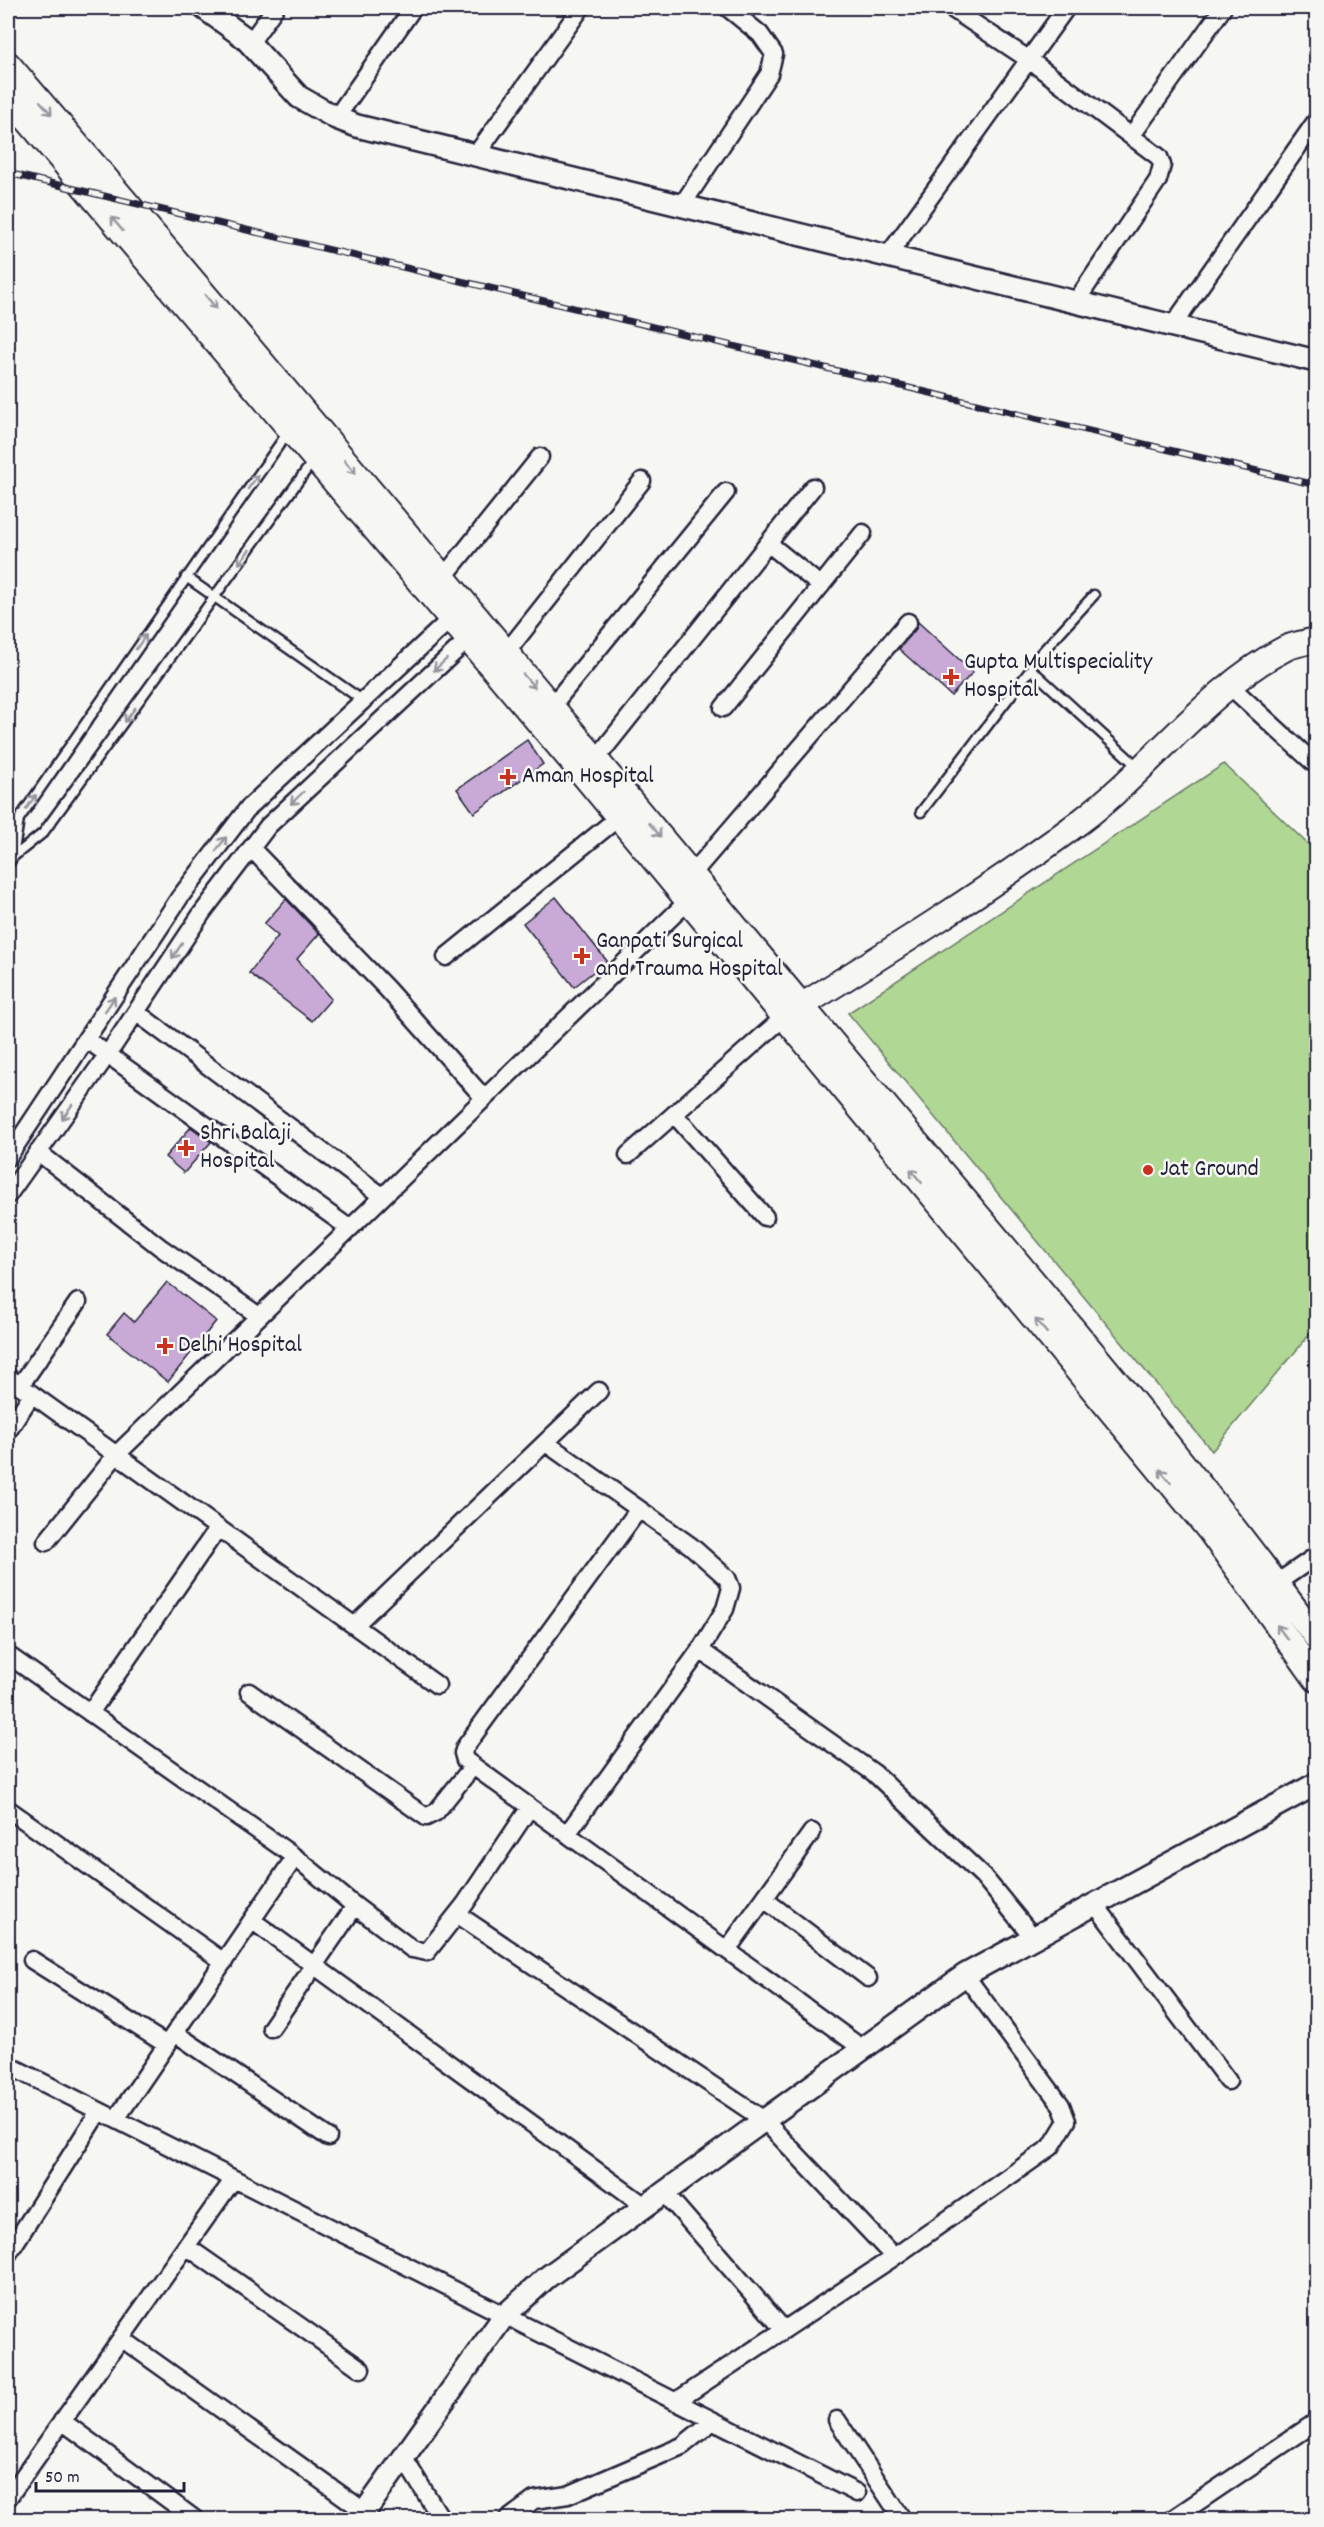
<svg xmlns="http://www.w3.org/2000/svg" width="1324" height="2527" font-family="Dekko,sans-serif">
	<rect width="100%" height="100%" fill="#f6f6f2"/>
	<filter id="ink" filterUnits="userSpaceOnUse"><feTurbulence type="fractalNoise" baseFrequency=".0167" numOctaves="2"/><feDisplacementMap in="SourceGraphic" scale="12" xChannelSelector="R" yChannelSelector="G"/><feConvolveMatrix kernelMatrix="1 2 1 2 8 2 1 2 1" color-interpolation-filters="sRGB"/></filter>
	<g filter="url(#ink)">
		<path fill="#b0d793" stroke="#697c67" stroke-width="1.5" d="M1224,764L1316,852V1327L1212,1451L848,1013Z"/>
		<path fill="#c9aad6" stroke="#22223b" stroke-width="1.5" d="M918,622L973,672L951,696L899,649L916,629Z
			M527,740L543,764L474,813L457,789Z
			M556,897L607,961L574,987L523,923Z
			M286,899L319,934L297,959L331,999L312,1021L249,973L278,936L264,924Z
			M191,1127L211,1142L184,1173L165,1157Z
			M167,1282L216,1321L168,1382L107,1334L124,1313L134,1322Z"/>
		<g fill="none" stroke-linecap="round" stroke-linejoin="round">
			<defs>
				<path id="service" d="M186,577L362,700
					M1094,595L1033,662L1031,669L1138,767
					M921,812L1031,669
					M13,857L19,819L288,432
					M8,865L13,857L43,833L313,461"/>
				<path id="minor" d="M951,8L1028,59L1159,157L1162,165L1158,180L1075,303
					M250,43L275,8
					M336,118L413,8
					M1132,135L1223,8
					M475,156L581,8
					M682,205L769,74L774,54L760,34L728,8
					M887,257L1066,8
					M1173,325L1316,121
					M768,543L821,586
					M443,578L540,457
					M505,654L642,481
					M1230,686L1316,765
					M551,707L726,492
					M723,708L863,533
					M596,759L813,487
					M251,848L387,989L484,1098
					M692,874L908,622
					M446,957L619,817
					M136,1012L382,1196
					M86,1039L349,1228
					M674,1114L765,1217
					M38,1152L160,1247L259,1316
					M628,1155L784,1017
					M8,1157L180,897L248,808L457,613
					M8,1195L108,1054L202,913L268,826L476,632
					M8,1377L437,1685
					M20,1386L78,1302
					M8,1431L32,1394
					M546,1443L691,1546L727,1578L731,1588L725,1609L700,1650L567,1834
					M639,1509L465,1747L463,1753L465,1760L863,2049
					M46,1542L116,1455L688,901
					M1268,1589L1316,1556
					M355,1625L599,1391
					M700,1650L874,1773L983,1876L1033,1937
					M8,1655L295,1857L355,1906L271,2028
					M249,1692L426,1817L436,1812L473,1766
					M90,1713L218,1528
					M8,1809L224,1962
					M764,1899L868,1978
					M1094,1903L1228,2081
					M355,1906L412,1949L427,1952L465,1904L530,1807
					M457,1914L764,2120L894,2257
					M253,1921L645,2206
					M727,1950L812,1832
					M32,1960L167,2045
					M175,2033L328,2137
					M8,2065L857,2493
					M116,2119L295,1857
					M664,2192L784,2330
					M186,2246L361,2369
					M8,2254L99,2111
					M121,2338L364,2511
					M675,2402L894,2257L1051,2147L1067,2121L1061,2105L965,1975
					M837,2420L903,2520
					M62,2421L196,2520
					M403,2457L442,2520
					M8,2498L233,2180
					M507,2520L534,2500L568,2495L682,2446L713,2421
					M1171,2520L1316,2422"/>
				<path id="tertiary" d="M204,8L245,38L299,97L336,118L357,126L1316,361
					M359,2520L504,2316L546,2278L965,1975L1316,1784"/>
				<path id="secondary" d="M8,64C280,381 548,702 816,1023C985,1226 1160,1424 1316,1637
					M8,97L586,778L1063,1353L1210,1531L1316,1679
					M788,1014C887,953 987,891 1081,821C1151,768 1208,688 1286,648C1295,644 1307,642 1316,640"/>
			</defs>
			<use href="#service" stroke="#22223b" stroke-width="13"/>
			<use href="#minor" stroke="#22223b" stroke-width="21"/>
			<use href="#tertiary" stroke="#22223b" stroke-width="26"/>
			<use href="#secondary" stroke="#22223b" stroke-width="28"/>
			<use href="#service" stroke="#f6f6f2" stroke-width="8"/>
			<use href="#minor" stroke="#f6f6f2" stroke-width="16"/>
			<use href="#tertiary" stroke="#f6f6f2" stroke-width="21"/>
			<use href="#secondary" stroke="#f6f6f2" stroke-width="24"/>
			<defs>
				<path id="rail" d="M8,173L1316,485"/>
			</defs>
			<use href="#rail" stroke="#22223b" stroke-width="7"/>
			<use href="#rail" stroke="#f6f6f2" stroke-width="4.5" stroke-dasharray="14" stroke-linecap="butt"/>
		</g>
		<defs><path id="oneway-shaft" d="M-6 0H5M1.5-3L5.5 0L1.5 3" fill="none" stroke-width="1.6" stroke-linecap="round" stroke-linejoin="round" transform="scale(1.5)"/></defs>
		<g stroke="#9797a0">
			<use href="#oneway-shaft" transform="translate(46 108) rotate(49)"/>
			<use href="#oneway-shaft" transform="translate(117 224) rotate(-130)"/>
			<use href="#oneway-shaft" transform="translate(211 302) rotate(50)"/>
			<use href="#oneway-shaft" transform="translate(350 467) rotate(50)"/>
			<use href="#oneway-shaft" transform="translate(253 482) rotate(-54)"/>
			<use href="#oneway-shaft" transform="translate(244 557) rotate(126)"/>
			<use href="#oneway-shaft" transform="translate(141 642) rotate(-55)"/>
			<use href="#oneway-shaft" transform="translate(440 665) rotate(138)"/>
			<use href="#oneway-shaft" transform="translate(529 681) rotate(49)"/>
			<use href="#oneway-shaft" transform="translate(130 715) rotate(126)"/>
			<use href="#oneway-shaft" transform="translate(297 798) rotate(136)"/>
			<use href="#oneway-shaft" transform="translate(31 802) rotate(-55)"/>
			<use href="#oneway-shaft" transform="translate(655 830) rotate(50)"/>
			<use href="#oneway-shaft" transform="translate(221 844) rotate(-53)"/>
			<use href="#oneway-shaft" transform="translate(177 951) rotate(124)"/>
			<use href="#oneway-shaft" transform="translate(110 1004) rotate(-56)"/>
			<use href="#oneway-shaft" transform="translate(67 1112) rotate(126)"/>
			<use href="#oneway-shaft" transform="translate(916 1176) rotate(-130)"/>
			<use href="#oneway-shaft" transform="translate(1041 1326) rotate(-130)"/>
			<use href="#oneway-shaft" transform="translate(1165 1476) rotate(-129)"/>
			<use href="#oneway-shaft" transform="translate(1282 1632) rotate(-126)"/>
		</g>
	</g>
	<g fill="#c8321e" stroke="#f6f6f2" stroke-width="2">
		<path d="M948 668h6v6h6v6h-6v6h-6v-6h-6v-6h6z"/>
		<path d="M505 768h6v6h6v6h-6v6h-6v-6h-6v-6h6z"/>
		<path d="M579 947h6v6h6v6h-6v6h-6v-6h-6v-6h6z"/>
		<path d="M183 1139h6v6h6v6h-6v6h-6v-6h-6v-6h6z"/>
		<circle cx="1148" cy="1170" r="6"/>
		<path d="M162 1337h6v6h6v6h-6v6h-6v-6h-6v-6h6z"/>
	</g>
	<g text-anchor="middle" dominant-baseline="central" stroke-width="5" stroke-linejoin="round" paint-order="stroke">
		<g font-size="24" fill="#22223b" stroke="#f6f6f2" text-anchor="start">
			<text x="964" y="663">Gupta Multispeciality<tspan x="964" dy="28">Hospital</tspan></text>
			<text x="522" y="777">Aman Hospital</text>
			<text x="596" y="942">Ganpati Surgical<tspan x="596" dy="28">and Trauma Hospital</tspan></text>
			<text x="200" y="1134">Shri Balaji<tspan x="200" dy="28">Hospital</tspan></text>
			<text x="1160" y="1170">Jat Ground</text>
			<text x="178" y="1346">Delhi Hospital</text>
		</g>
	</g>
	<rect width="1324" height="2527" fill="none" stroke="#f6f6f2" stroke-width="30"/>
	<rect x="15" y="15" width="1294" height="2497" fill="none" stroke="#22223b" stroke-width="2" filter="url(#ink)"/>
	<path d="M36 2482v9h148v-9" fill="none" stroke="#22223b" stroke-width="3"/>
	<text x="45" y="2482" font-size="18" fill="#22223b" stroke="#f6f6f2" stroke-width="4.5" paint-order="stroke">50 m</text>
</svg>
